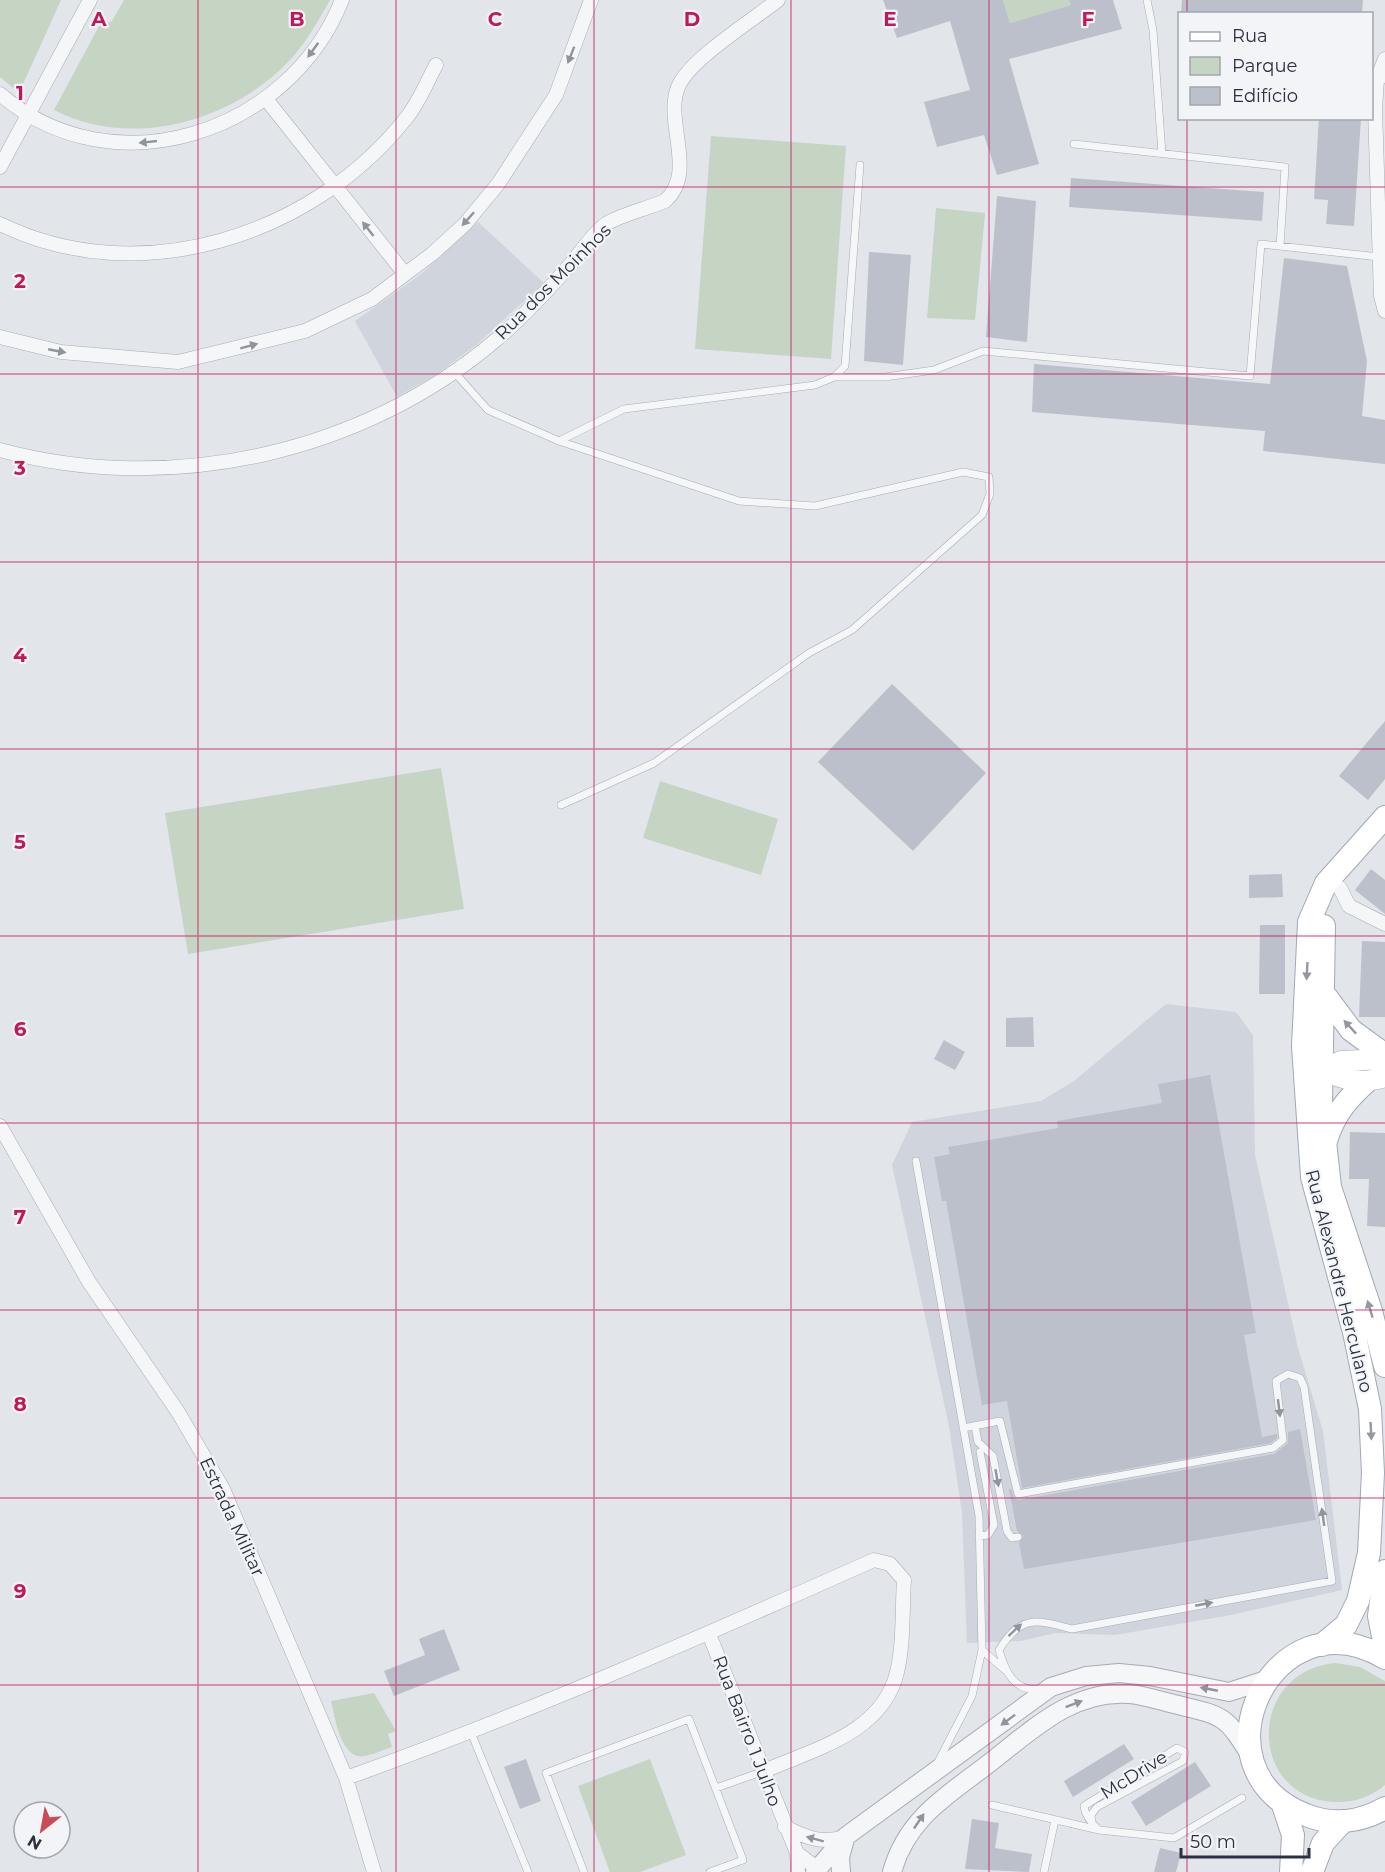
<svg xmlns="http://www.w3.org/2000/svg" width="1385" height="1872" font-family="Montserrat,sans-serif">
	<rect width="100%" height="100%" fill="#e2e5ea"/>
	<path fill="#d0d4dc" d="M478,222L544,283L476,345L437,374L397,397L355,321L420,275Z
		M1166,1004L1236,1012L1253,1035L1255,1155L1298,1348L1323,1431L1342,1590L1231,1615L1115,1635L1055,1633L1021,1641L967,1643L962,1513L949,1426L892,1165L912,1122L1041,1101L1074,1081Z"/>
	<path fill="#c6d4c4" d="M0,0H61L19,93L0,77Z
		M124,0H330C317,23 305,45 286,64C228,123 129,149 54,110L99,26L112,21Z
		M1003,0H1069L1071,5L1010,23Z
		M711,136L846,146L831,359L695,349Z
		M936,208L985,213L975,320L927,318Z
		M441,768L464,909L188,954L165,813Z
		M660,781L778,819L761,875L643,838Z
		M1335,1663L1360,1667L1385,1681V1785C1371,1797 1353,1803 1334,1802C1248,1798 1246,1672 1335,1663Z
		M374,1693L396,1731L388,1734L392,1747C383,1750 374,1754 365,1756C341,1761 335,1718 331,1701Z
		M650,1759L686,1855L640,1872H610L578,1786Z"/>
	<path fill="#bcc0ca" d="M883,0H1003L1010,23L1071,5L1069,0H1113L1122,29L1009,59L1039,164L997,175L984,135L937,147L924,102L970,90L950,21L897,38Z
		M1182,0H1363L1362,14H1181Z
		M1319,118H1361L1354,226L1326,224L1328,200L1314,199Z
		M1071,178L1264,192L1262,221L1069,207Z
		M997,196L1036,201L1027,342L986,337Z
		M869,252L911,255L903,365L864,361Z
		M1284,258L1347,266L1367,361L1362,416L1385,420V464L1263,451L1265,431L1032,412L1034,364L1270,384Z
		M892,684L986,773L913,851L818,762Z
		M1385,721V779L1368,800L1339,776Z
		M1371,869L1385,880V914L1355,890Z
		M1282,874L1283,897L1249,898V875Z
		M1260,925H1285V994H1259Z
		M1362,941L1385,942V1017H1359Z
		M1033,1017L1034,1047H1006V1018Z
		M944,1040L965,1052L955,1070L934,1059Z
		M1210,1075L1256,1333L1244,1335L1262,1437L1277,1434V1438L1271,1443L1022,1488L1007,1401L982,1405L946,1201H942L934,1157L950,1154L948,1147L1058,1128L1057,1121L1162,1103L1158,1084Z
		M1350,1132L1385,1133V1227L1367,1226L1369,1179H1349Z
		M1300,1429L1316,1520L1024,1569L1019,1543L1023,1536L1017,1531L1009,1489H1011L1014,1498L1019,1500L1274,1454L1288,1443V1432Z
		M444,1629L460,1670L394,1696L384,1671L425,1655L419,1639Z
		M1124,1744L1134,1759L1073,1797L1064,1781Z
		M526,1759L541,1801L520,1809L504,1767Z
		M1195,1762L1211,1786L1146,1826L1131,1802Z
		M972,1819L999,1823L995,1848L1032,1854L1029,1872L965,1869Z
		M1160,1848L1181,1853L1176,1872H1154Z"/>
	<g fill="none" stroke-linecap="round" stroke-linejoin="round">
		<defs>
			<path id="service" d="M1147,0L1153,30L1162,153
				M1074,144L1285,167L1280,246
				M455,373L488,410L559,441L739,501L815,506L963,472L989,477L990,494L982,515L852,630L809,653L654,763L561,805
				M834,377H885L934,370L983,351L1250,376L1261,244L1379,257
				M559,441L624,409L815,385L834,377L845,366L860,165
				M916,1161L979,1516L982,1650L972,1696L938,1762
				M975,1426L978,1442L993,1456L1007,1531L1012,1538L1018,1537
				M963,1428L1000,1421L1018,1494L1273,1448L1283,1440L1276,1381L1288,1374L1300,1378L1304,1387L1332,1581L1072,1629C1035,1619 1021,1615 999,1650C1005,1671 1014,1692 1039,1689
				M979,1536L988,1535L994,1525L980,1452
				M982,1650L1005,1670
				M470,1730L528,1872
				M716,1788L764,1771
				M992,1805L1099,1830L1174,1838L1242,1798
				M1092,1822L1091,1815L1097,1807L1183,1761L1185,1752L1177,1748L1084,1806C1085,1816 1091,1823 1099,1830
				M584,1872L546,1773L689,1719L743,1860L710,1872
				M1044,1872L1055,1820"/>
			<path id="minor" d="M1385,75L1377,79L1375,109L1381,296L1385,311
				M1377,79L1385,59
				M0,94C112,191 289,134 342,0
				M266,99L405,274
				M0,167L90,0
				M0,224C139,292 314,236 407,117C419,102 427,82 436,65
				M0,337L61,352L178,362L305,331L372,299L432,254L465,224L498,184L556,95L591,0
				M0,450C170,496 363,454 497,339C523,317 547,291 570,265C581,252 592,234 606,224C619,215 649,208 665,201C699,171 661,118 680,83C694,57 754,19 778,0
				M1340,888L1349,906L1385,924
				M0,1126L89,1282L178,1412L223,1489L346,1778L374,1872
				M709,1634L797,1853L818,1869
				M346,1778C525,1714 701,1637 874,1560L890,1564L904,1580C902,1610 904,1643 897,1672C883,1733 814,1749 764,1771
				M785,1827C807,1838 821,1844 845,1837
				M797,1853L798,1872"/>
			<path id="tertiary" d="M815,1872L845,1837L1051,1687L1086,1676L1119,1673L1150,1676L1229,1692L1266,1680
				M841,1872L840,1857L845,1839
				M892,1872C906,1821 943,1798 983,1768C1027,1735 1070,1689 1129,1694C1144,1695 1160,1701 1174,1704C1224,1716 1225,1714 1252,1758"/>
			<path id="secondary" d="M1323,1070C1345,1081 1362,1084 1385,1077
				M1323,1070L1341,1061L1385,1059"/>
			<path id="primary" d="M1324,926L1321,1105L1330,1187L1371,1311L1385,1366
				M1322,991L1351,1030L1385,1055
				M1326,1141C1334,1115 1346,1100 1366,1082
				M1385,1571L1379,1616L1385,1646
				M1322,1645L1346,1625L1358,1601L1369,1553L1373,1473L1370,1409L1354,1332L1312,1177L1303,1046L1309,922L1326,883L1385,817
				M1385,1658C1273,1591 1188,1770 1306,1815C1332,1826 1361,1822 1385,1808
				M1282,1802L1293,1835L1291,1872
				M1312,1872L1323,1843L1343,1821"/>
		</defs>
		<use href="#service" stroke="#a7abb4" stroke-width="8"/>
		<use href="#minor" stroke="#a7abb4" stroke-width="15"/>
		<use href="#tertiary" stroke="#a7abb4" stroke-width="20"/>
		<use href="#secondary" stroke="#a7abb4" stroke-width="21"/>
		<use href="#primary" stroke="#a2a8b6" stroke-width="24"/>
		<use href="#service" stroke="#f5f6f8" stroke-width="7"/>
		<use href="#minor" stroke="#f5f6f8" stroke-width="14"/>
		<use href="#tertiary" stroke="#f5f6f8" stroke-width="18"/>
		<use href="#secondary" stroke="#fff" stroke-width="20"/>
		<use href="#primary" stroke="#fff" stroke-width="22"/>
	</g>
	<defs><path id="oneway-solid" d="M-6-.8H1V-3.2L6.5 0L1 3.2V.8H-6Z" transform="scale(1.5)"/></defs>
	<g fill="#90949d">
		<use href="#oneway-solid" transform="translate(313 50) rotate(126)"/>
		<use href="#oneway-solid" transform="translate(571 55) rotate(111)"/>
		<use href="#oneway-solid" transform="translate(148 142) rotate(174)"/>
		<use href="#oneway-solid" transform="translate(468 219) rotate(132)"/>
		<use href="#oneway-solid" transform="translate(368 229) rotate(-128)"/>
		<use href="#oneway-solid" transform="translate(249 346) rotate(-15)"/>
		<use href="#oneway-solid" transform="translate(57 351) rotate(11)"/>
		<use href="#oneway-solid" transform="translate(1279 1408) rotate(83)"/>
		<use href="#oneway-solid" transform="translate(997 1478) rotate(80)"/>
		<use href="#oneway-solid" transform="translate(1323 1517) rotate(-98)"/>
		<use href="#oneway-solid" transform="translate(1204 1604) rotate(-11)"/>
		<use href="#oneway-solid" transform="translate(1015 1630) rotate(-43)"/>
		<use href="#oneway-solid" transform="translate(1209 1689) rotate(-169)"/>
		<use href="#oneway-solid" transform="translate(1074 1704) rotate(-21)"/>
		<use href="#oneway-solid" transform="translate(1008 1720) rotate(143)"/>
		<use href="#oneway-solid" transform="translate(919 1821) rotate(-56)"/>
		<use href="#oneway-solid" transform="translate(815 1839) rotate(-165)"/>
	</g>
	<g fill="#9598a0">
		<use href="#oneway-solid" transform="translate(1307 971) rotate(93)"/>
		<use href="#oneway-solid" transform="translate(1350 1027) rotate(-133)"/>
		<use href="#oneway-solid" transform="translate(1370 1309) rotate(-107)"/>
		<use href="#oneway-solid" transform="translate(1371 1431) rotate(87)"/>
	</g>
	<path fill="none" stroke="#c2185b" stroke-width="1.5" stroke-opacity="0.55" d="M198,0V1872M396,0V1872M594,0V1872M791,0V1872M989,0V1872M1187,0V14M1187,118V1872M0,187H1385M0,374H1385M0,562H1385M0,749H1385M0,936H1385M0,1123H1385M0,1310H1385M0,1498H1385M0,1685H1385"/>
	<g text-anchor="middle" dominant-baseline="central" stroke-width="4.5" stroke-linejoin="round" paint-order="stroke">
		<g font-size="18" fill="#2b3142" stroke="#f2f4f7">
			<text transform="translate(553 282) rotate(-45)">Rua dos Moinhos</text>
			<text transform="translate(1339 1281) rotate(76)">Rua Alexandre Herculano</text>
			<text transform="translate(232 1517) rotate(65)">Estrada Militar</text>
			<text transform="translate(747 1731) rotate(69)">Rua Bairro 1 Julho</text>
			<text transform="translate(1134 1775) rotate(-32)">McDrive</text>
		</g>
	</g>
	<g font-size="20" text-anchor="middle" font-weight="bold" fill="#c2185b" stroke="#f2f4f7" stroke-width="4.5" stroke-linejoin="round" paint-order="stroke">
		<text x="99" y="26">A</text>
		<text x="297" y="26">B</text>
		<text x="495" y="26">C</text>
		<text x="692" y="26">D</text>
		<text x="890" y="26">E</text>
		<text x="1088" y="26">F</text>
		<text x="20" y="100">1</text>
		<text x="20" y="288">2</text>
		<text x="20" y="475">3</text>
		<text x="20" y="662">4</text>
		<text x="20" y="849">5</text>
		<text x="20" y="1036">6</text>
		<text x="20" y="1224">7</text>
		<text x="20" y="1411">8</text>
		<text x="20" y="1598">9</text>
	</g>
	<rect x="1178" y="12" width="195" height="108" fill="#f2f4f7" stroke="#a2a6af" stroke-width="1.5"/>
	<rect x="1190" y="32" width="30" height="9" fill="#ffffff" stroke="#a2a6af" stroke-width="1.5"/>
	<text x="1232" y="42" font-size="18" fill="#2b3142">Rua</text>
	<rect x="1190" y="57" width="30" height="18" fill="#c6d4c4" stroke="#a2a6af" stroke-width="1.5"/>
	<text x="1232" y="72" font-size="18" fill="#2b3142">Parque</text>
	<rect x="1190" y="87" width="30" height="18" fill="#bcc0ca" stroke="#a2a6af" stroke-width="1.5"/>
	<text x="1232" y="102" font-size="18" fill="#2b3142">Edifício</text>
	<g transform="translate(42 1830) rotate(211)"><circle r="28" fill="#f2f4f7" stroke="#a2a6af" stroke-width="1.5"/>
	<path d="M0-4.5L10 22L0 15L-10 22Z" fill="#cb4b55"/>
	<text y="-9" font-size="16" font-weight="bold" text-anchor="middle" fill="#2b3142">N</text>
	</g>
	<path d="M1181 1848v9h128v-9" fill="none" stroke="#2b3142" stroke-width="3"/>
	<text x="1190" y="1848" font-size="18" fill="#2b3142" stroke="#f2f4f7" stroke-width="4.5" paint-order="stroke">50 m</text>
</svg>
